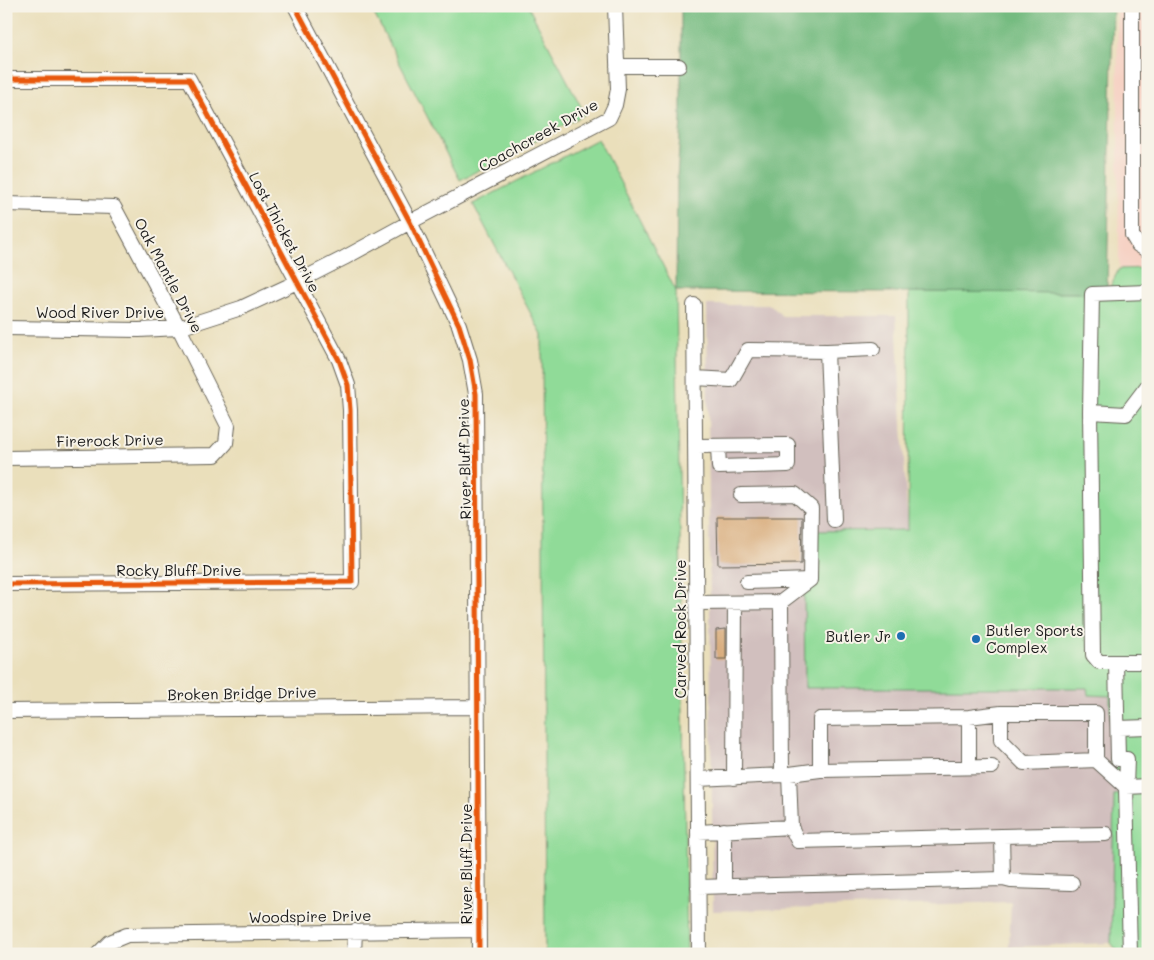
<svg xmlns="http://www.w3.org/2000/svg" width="1154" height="960" font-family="Mali,sans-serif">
	<rect width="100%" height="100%" fill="#f7f3e8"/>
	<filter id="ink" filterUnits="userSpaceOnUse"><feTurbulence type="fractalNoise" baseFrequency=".02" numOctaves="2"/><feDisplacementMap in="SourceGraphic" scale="10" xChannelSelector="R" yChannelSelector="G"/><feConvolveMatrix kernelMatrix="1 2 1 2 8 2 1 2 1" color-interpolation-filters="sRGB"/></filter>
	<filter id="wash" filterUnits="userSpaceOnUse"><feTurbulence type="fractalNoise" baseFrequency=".0096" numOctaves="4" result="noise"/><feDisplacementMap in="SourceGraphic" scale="20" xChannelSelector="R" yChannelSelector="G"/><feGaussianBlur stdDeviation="1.12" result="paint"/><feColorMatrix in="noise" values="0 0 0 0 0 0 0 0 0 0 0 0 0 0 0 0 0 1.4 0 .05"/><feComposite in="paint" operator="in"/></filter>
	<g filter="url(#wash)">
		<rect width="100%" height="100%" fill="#eadfbb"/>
		<path fill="#f6d2c4" d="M1117,6H1148V268L1119,269Z"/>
		<path fill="#d1bfbe" d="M707,305H771L782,316H896L908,531H817V584L805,688H1088V695L1110,696L1111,771L1121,794L1114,795L1111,943L1009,947L1011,902L713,911Z"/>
		<path fill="#90db98" stroke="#567c5a" d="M370,6H528L585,114L460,180Z
			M598,139L676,291L687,954H545L542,335L473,204Z
			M1148,268V954H1120L1111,943L1114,795L1121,794L1111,771L1110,696L1088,695L1087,688H805L804,590L817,584V531L908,530L909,292L1107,293L1119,269Z"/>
		<path fill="#74bb80" stroke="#486c4e" d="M681,6H1113L1107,293L676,291L677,178L681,120Z"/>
		<g id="blocks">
			<path fill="#d8ab7a" d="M717,517H802L801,564L718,565Z
				M726,629V659H716V630Z"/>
		</g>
	</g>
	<g filter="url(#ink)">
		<use href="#blocks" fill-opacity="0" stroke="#646054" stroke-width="1"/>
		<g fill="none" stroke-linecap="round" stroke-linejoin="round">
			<defs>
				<path id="minor" d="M295,6L410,222L459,325L470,360L476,394L479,954
					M1132,6V235L1138,245L1148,251
					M617,66H679
					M6,79H189L339,360L348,385L350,410L352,582L6,584
					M6,204L114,207L179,328L228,426L226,443L215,455L6,458
					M1148,292L1092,294L1090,412L1093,655L1099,662H1145L1148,663
					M694,305L699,954
					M6,328L139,330L179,328L241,308L297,282L344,258L410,222L609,118L615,105L618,89L615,6
					M827,351L873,349
					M695,378L731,380L748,350L827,351L834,520
					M1090,412L1126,414L1148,385
					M695,446L788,445V465L719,467L718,446
					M747,582L810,580
					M781,602L782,775
					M696,603L781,602L810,580L811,508L795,494L741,495
					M1116,662L1118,759H1127L1126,787L1130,954
					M6,711L478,707
					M1001,713V740L1024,763L1096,760
					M969,717V767
					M1118,728L1148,727
					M820,770V719L969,717L1001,713H1096V760L1126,787L1148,786
					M734,778L735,603
					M698,779L782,775L820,770L992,767
					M724,830V886
					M698,832L791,827L789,774
					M1002,836L1106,834
					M1003,879L1011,881L1072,883
					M698,887L1003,879L1002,836L798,841L791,827
					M98,954L110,942L127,935L479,930
					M354,954L355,931"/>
			</defs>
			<use href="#minor" stroke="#646054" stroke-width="16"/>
			<use href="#minor" stroke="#fff" stroke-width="14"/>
			<defs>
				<path id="cycleway" d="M295,6L410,222L459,325L470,360L476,394L479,954
					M6,79H189L339,360L348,385L350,410L352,582L6,584"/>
			</defs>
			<use href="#cycleway" stroke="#f7f3e8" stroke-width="8"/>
			<use href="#cycleway" stroke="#e8590c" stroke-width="5"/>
		</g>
	</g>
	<g fill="#1f6fb2" stroke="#f7f3e8" stroke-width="2">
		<circle cx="901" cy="636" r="5"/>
		<circle cx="976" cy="639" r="5"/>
	</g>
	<g text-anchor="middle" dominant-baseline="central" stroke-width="4" stroke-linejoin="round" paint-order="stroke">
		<g font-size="15" fill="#1c1c1c" stroke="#f7f3e8">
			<text transform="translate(538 135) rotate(-29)">Coachcreek Drive</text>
			<text transform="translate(285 232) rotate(62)">Lost Thicket Drive</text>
			<text transform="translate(169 275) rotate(62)">Oak Mantle Drive</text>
			<text x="100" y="312">Wood River Drive</text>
			<text transform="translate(110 440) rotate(-1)">Firerock Drive</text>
			<text transform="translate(464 459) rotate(-91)">River Bluff Drive</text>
			<text x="179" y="570">Rocky Bluff Drive</text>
			<text transform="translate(680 629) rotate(-90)">Carved Rock Drive</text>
			<text transform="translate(242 693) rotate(-1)">Broken Bridge Drive</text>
			<text transform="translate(466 864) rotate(-90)">River Bluff Drive</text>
			<text transform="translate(310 916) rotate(-1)">Woodspire Drive</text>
		</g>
		<g font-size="15" fill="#1c1c1c" stroke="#f7f3e8" text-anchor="start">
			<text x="986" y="630">Butler Sports<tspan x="986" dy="17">Complex</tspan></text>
			<text x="891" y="636" text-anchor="end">Butler Jr</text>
		</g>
	</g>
	<rect width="1154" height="960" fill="none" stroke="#f7f3e8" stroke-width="25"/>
</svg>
